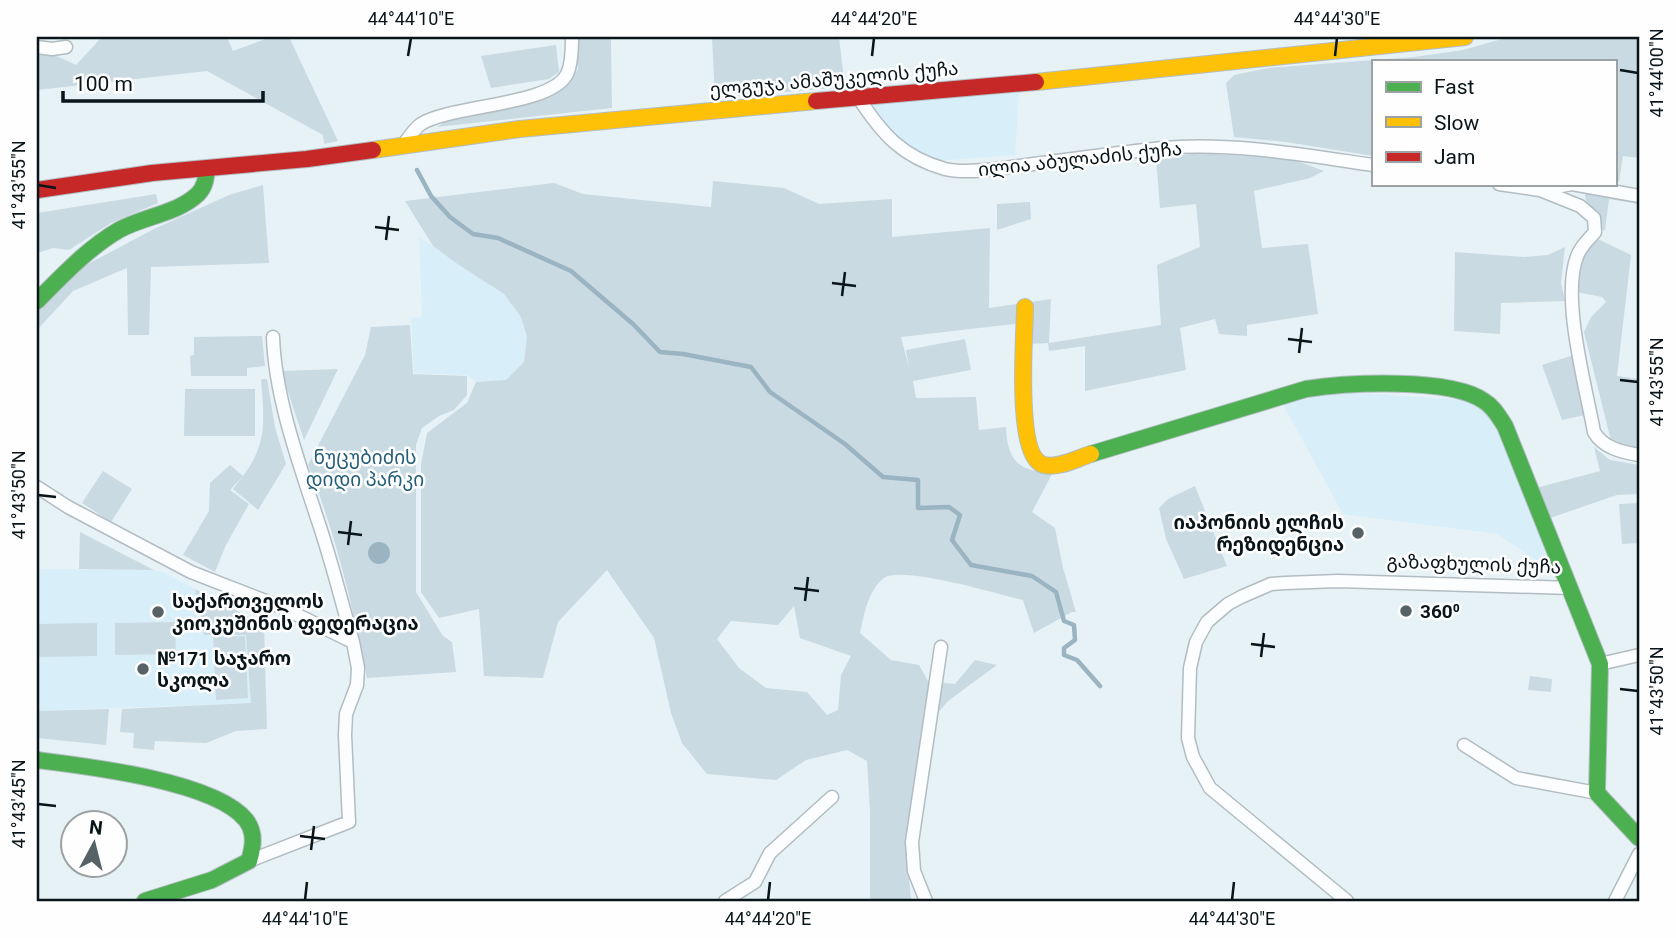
<svg xmlns="http://www.w3.org/2000/svg" width="1676" height="938" font-family="Roboto,'Noto Sans Georgian',sans-serif">
	<rect width="100%" height="100%" fill="#e7f2f7"/>
	<path fill="#d8effa" d="M1019,93L1015,155L938,161L907,149L883,124L869,102Z
		M419,237L504,294L521,317L527,337L524,362L506,381L476,382L467,375L414,373L411,318L422,317Z
		M1329,391L1466,400L1491,412L1532,506L1549,568L1497,534L1343,514L1280,399Z
		M37,569L154,570L165,573L195,589L204,635L246,634L251,703L37,711Z"/>
	<path fill="#c9dae2" fill-rule="evenodd" d="M102,37H227L233,51L271,37H289L338,141L324,144L323,135L207,71L37,90V47L76,65Z
		M577,37H611L612,108L437,127L445,122L539,97L568,85L578,69Z
		M712,37H839L845,87L715,98Z
		M1509,37H1639V158L1623,156L1619,182L1615,181V61H1373V156L1286,142L1234,137L1226,83L1234,75L1268,68L1414,57L1463,50Z
		M556,45L559,72L549,79L491,88L481,56Z
		M1200,153L1292,159L1324,171L1310,178L1254,191L1262,248L1308,244L1318,314L1247,325V336L1219,334L1215,319L1180,328L1186,370L1085,391V346L1049,351L1048,343L1030,344V322L901,337L909,368L906,350L965,339L971,370L913,381L916,398L976,397L979,430L1006,427C1007,461 1020,473 1053,472L1032,512L1055,528L1063,568L1076,612H1072L1034,633L1023,600C998,594 901,565 884,578C868,590 864,615 860,633L891,660L919,665L928,681L955,684L975,660L997,665L948,701L937,714L908,865L911,901H870V811L867,761L847,750L806,760L776,780L707,774L682,743L671,713L654,638L607,570L558,622L543,678L484,676L479,609L439,618L421,592V465L427,433L467,403L476,382L506,380L524,362L527,337L521,317L504,294L456,263L433,246L405,201L554,183L583,194L711,207L713,181L784,188L819,204L892,199V237L990,228L989,308L1051,299L1049,343L1161,325L1157,265L1200,247L1196,204L1160,208L1156,158ZM794,606L800,638L851,656L841,675L838,710L827,715L807,692L766,688L739,668L717,639L731,621L778,625Z
		M263,185L269,263L151,267L149,335H128L127,268L73,291L37,330V311L86,265L154,229L229,195Z
		M1585,193L1639,200V204L1609,199L1605,231L1600,228C1599,215 1584,205 1585,193Z
		M156,194L158,203L111,223L69,250L53,248L37,253V213Z
		M1030,202L1031,219L997,230V204Z
		M1598,239L1631,255L1617,376L1639,379V452L1612,445L1584,332L1591,317L1606,302L1602,297L1577,292L1580,265L1586,247Z
		M1565,247L1561,283L1565,301L1501,303L1500,334L1454,331L1455,252L1524,257L1548,255Z
		M410,325L413,374L467,376V395L454,410L439,416L422,428L416,445V592L443,636L452,642L456,672L367,678C353,607 335,531 308,465L365,355L371,327Z
		M262,336L265,366L247,368V376H191L190,356L194,355V337Z
		M1574,355L1585,415L1562,420L1542,365Z
		M338,369L304,440L281,371Z
		M261,379H267L275,427L286,464L258,510L233,489L242,477L230,490L249,504L226,545L215,572L183,555L209,511L210,483L230,465L243,476C268,443 264,419 261,379Z
		M185,389H255V436H184Z
		M1594,447L1610,460L1639,465V494L1617,495L1550,518L1536,488L1600,471Z
		M103,471L132,489L111,522L82,503Z
		M1195,486L1227,566L1184,579L1166,539L1159,508L1168,499Z
		M1639,503V543L1622,544L1619,504Z
		M80,532L154,570L79,569Z
		M195,589L264,625L267,729L236,731L206,743L155,741L154,750L133,748L134,733L120,732L122,709L251,703L246,635H204Z
		M175,622L176,654L115,655V623Z
		M97,623V656L37,657V624Z
		M245,636L248,698L216,700L215,680H218L215,679L213,637Z
		M1530,676L1552,679L1551,692L1528,690Z
		M109,709L106,745L37,738V711Z"/>
	<path fill="#9bb4c2" d="M368 553a11 11 0 1 1 22 0a11 11 0 1 1-22 0Z"/>
	<g fill="none" stroke-linecap="round" stroke-linejoin="round">
		<path stroke="#9bb4c2" stroke-width="4.5" d="M417,170L431,196L450,217L473,234L498,238L571,271L633,324L660,352L683,354L751,367L770,392L845,444L883,477L918,480V508L949,507L960,515L952,540L971,565L1032,576L1056,592L1064,621L1074,625L1075,640L1064,648V655L1077,660L1100,686"/>
		<defs>
			<path id="street" d="M37,47L52,49L66,47
				M858,97C882,134 902,157 945,169C965,174 999,169 1019,166C1067,160 1114,153 1162,148C1232,142 1304,155 1373,165
				M404,144C409,137 414,129 421,124C450,105 551,106 567,74C572,64 572,48 572,37
				M1499,184L1540,190L1572,184L1639,196
				M1540,190L1580,206L1594,218L1595,232C1589,239 1582,245 1578,254C1560,295 1586,387 1594,432C1603,448 1622,452 1639,455
				M273,337C275,398 300,466 319,524C332,563 342,603 353,642
				M37,487L68,507L191,572L281,607L353,642L358,668L357,685L346,714L345,735L349,822L249,861
				M1600,664L1639,655
				M1464,745L1516,778L1597,793
				M725,901L755,882L770,853L832,797
				M926,901L914,871L912,842L941,647
				M1347,901L1210,788L1193,757L1188,738L1190,668L1196,642L1207,622L1228,604L1241,597L1271,584L1285,583L1338,581L1571,588
				M1615,901L1639,854"/>
			<path id="fast" d="M37,301C62,276 88,248 119,230C144,216 177,214 198,194C205,187 206,178 207,169
				M1091,454L1306,389C1347,383 1450,377 1484,401C1494,407 1499,417 1505,426L1600,664L1597,793L1639,838
				M37,760C85,766 215,781 246,820C256,833 253,847 249,861L212,880L145,901"/>
			<path id="slow" d="M1036,82L1465,37
				M373,150L520,129L816,101
				M1025,307C1025,333 1014,457 1044,465C1058,469 1078,458 1091,454"/>
			<path id="jam" d="M816,101L1036,82
				M37,190L152,173L307,159L373,150"/>
		</defs>
		<use href="#street" stroke="#b2bcc2" stroke-width="15"/>
		<use href="#fast" stroke="#b2bcc2" stroke-width="18"/>
		<use href="#slow" stroke="#b2bcc2" stroke-width="18"/>
		<use href="#jam" stroke="#b2bcc2" stroke-width="18"/>
		<use href="#street" stroke="#fbfdfe" stroke-width="12"/>
		<use href="#fast" stroke="#4caf50" stroke-width="16"/>
		<use href="#slow" stroke="#ffc107" stroke-width="16"/>
		<use href="#jam" stroke="#c62828" stroke-width="16"/>
	</g>
	<path fill="none" stroke="#09151a" stroke-width="2.5" d="M408,56L411,38M872,56L874,38M1335,56L1337,38M1620,70L1638,73M38,185L56,188M375,227L399,230M386,240L389,216M832,283L856,286M842,296L845,272M1288,339L1312,342M1299,353L1302,328M1620,380L1638,382M38,495L56,497M338,532L362,535M348,545L351,521M794,588L819,591M805,601L808,577M1251,644L1275,647M1261,657L1264,633M1620,689L1638,691M38,804L56,806M300,836L325,839M311,850L314,826M305,900L307,882M768,900L770,882M1232,900L1234,882"/>
	<g fill="#576267" stroke="#fefefe" stroke-width="2.5">
		<circle cx="1358" cy="533" r="7"/>
		<circle cx="1406" cy="611" r="7"/>
		<circle cx="158" cy="612" r="7"/>
		<circle cx="143" cy="669" r="7"/>
	</g>
	<g text-anchor="middle" dominant-baseline="central" stroke-width="5" stroke-linejoin="round" paint-order="stroke">
		<g font-size="19" fill="#09151a" stroke="#fefefe">
			<text transform="translate(834 79) rotate(-5)">ელგუჯა ამაშუკელის ქუჩა</text>
			<text transform="translate(1080 159) rotate(-6)">ილია აბულაძის ქუჩა</text>
			<text transform="translate(1474 564) rotate(2)">გაზაფხულის ქუჩა</text>
		</g>
		<g font-size="19" fill="#255e78" stroke="#fefefe">
			<text x="365" y="457">ნუცუბიძის<tspan x="365" dy="22">დიდი პარკი</tspan></text>
		</g>
		<g font-size="19" font-weight="bold" fill="#09151a" stroke="#fefefe" text-anchor="start">
			<text x="1344" y="522" text-anchor="end">იაპონიის ელჩის<tspan x="1344" dy="22">რეზიდენცია</tspan></text>
			<text x="172" y="601">საქართველოს<tspan x="172" dy="22">კიოკუშინის ფედერაცია</tspan></text>
			<text x="1420" y="611">360⁰</text>
			<text x="157" y="658">№171 საჯარო<tspan x="157" dy="22">სკოლა</tspan></text>
		</g>
	</g>
	<rect width="1676" height="938" fill="none" stroke="#fefefe" stroke-width="77"/>
	<rect x="1372" y="60" width="245" height="126" fill="#fefefe" stroke="#9ca1a3" stroke-width="2"/>
	<rect x="1386" y="82" width="35" height="10" fill="#4caf50" stroke="#9ca1a3" stroke-width="2"/>
	<text x="1434" y="94" font-size="21" fill="#09151a">Fast</text>
	<rect x="1386" y="117" width="35" height="10" fill="#ffc107" stroke="#9ca1a3" stroke-width="2"/>
	<text x="1434" y="130" font-size="21" fill="#09151a">Slow</text>
	<rect x="1386" y="152" width="35" height="10" fill="#c62828" stroke="#9ca1a3" stroke-width="2"/>
	<text x="1434" y="164" font-size="21" fill="#09151a">Jam</text>
	<g transform="translate(94 844) rotate(7)"><circle r="33" fill="#fefefe" stroke="#9ca1a3" stroke-width="2"/>
	<path d="M0-5L12 26L0 18L-12 26Z" fill="#576267"/>
	<text y="-10" font-size="19" font-weight="bold" text-anchor="middle" fill="#09151a">N</text>
	</g>
	<path d="M63 91v10h200v-10" fill="none" stroke="#09151a" stroke-width="3.5"/>
	<text x="74" y="91" font-size="21" fill="#09151a" stroke="#fefefe" stroke-width="5" paint-order="stroke">100 m</text>
	<rect x="38" y="38" width="1600" height="862" fill="none" stroke="#09151a" stroke-width="2.5"/>
	<g font-size="18" text-anchor="middle" fill="#09151a">
		<text x="411" y="25">44°44'10"E</text>
		<text x="874" y="25">44°44'20"E</text>
		<text x="1337" y="25">44°44'30"E</text>
		<text transform="translate(1657 73) rotate(-90)" y="6">41°44'00"N</text>
		<text transform="translate(19 185) rotate(-90)" y="6">41°43'55"N</text>
		<text transform="translate(1657 382) rotate(-90)" y="6">41°43'55"N</text>
		<text transform="translate(19 495) rotate(-90)" y="6">41°43'50"N</text>
		<text transform="translate(1657 691) rotate(-90)" y="6">41°43'50"N</text>
		<text transform="translate(19 804) rotate(-90)" y="6">41°43'45"N</text>
		<text x="305" y="925">44°44'10"E</text>
		<text x="768" y="925">44°44'20"E</text>
		<text x="1232" y="925">44°44'30"E</text>
	</g>
</svg>
